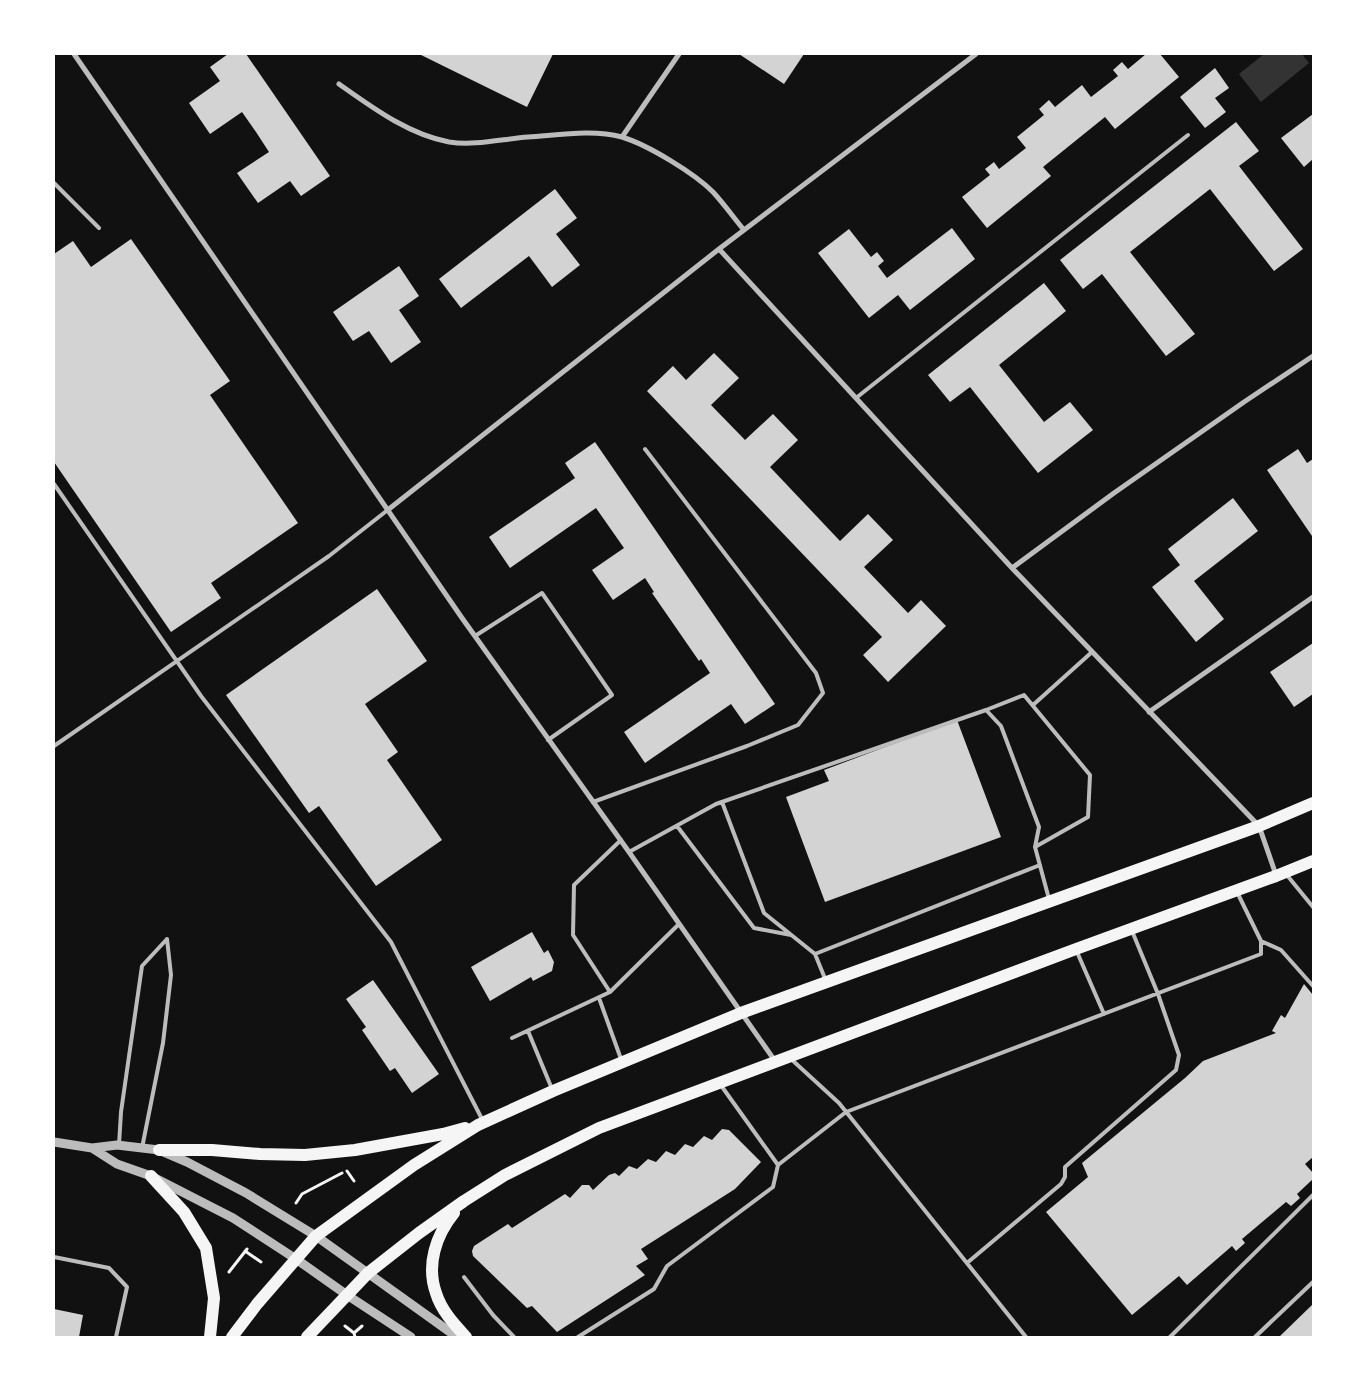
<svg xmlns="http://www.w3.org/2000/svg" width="1367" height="1391" font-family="'IBM Plex Sans',sans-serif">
	<rect width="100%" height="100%" fill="#111"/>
	<path fill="#333" d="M1264,54H1302L1309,63L1261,102L1239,74Z"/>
	<path fill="#d3d3d3" d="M228,54H246L330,176L301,196L290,181L258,203L237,173L269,152L256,132L242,112L210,134L189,103L220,81L210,67Z
		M419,54H553L527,107Z
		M739,54H804L784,84Z
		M1146,54H1160L1179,77L1115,129L1105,117L1043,167L1051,176L987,228L962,197L990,175L985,169L994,162L999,169L1026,148L1017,137L1044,115L1039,109L1049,100L1055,107L1082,85L1091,97L1118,76L1113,70L1122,62L1128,69Z
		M1215,68L1229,88L1215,98L1226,112L1205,128L1180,97Z
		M1313,114V159L1304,167L1281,138Z
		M1236,122L1259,151L1239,166L1303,249L1274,271L1210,189L1130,252L1195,334L1166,356L1102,274L1083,289L1060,260Z
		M555,189L577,218L556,234L580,265L552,287L529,256L461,308L439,279Z
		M952,228L975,259L910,310L898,295L869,318L818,253L849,229L871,257L877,252L884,261L878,266L887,278Z
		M131,239L230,381L210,395L298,523L211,583L221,598L171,632L54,462V254L73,241L91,267Z
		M399,266L419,296L399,310L421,342L391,363L369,331L353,341L333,312Z
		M1044,283L1066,311L999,365L1044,422L1070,402L1093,430L1038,473L970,387L950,402L928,375Z
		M714,353L739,378L711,405L745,440L773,414L798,440L770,467L840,541L868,514L893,540L864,567L908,613L921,600L946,626L888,682L863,655L882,637L647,391L673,366L686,380Z
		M595,442L775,704L745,724L731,704L645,763L624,732L710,673L701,659L699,661L652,593L654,592L645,578L613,600L592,570L624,548L596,508L510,568L489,537L575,478L565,463Z
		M1298,449L1307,463L1313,459V535L1312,536L1267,470Z
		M1233,498L1258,531L1194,581L1224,619L1196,642L1152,587L1180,565L1168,549Z
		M377,589L427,661L365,704L398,752L387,760L442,840L376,886L319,806L309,813L226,695Z
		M1313,643V694L1294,707L1270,672Z
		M957,720L1001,837L825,902L786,797L829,781L824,770Z
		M532,932L544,953L548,950L554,962L552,971L533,981L531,977L490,1001L471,967Z
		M373,980L439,1074L412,1093L395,1068L390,1071L362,1030L366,1027L346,999Z
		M1304,984L1313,995V1157L1305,1164L1313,1173V1179L1297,1194L1300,1198L1291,1206L1286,1202L1242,1239L1245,1243L1236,1251L1232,1246L1187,1285L1179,1276L1132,1315L1046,1212L1088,1177L1082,1163L1185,1078L1203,1061L1276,1033L1272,1031L1281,1015L1285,1018Z
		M722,1129L729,1130L761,1162L735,1189L641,1249L648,1259L636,1266L645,1275L557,1332L532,1306L527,1308L473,1256L472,1251L474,1246L508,1224L512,1228L565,1194L570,1198L582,1185H589L593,1190L609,1175L615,1173L619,1176L629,1166L637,1169L648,1159L656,1162L666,1151L675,1155L685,1144L693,1147L704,1136L712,1140Z
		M1313,1304V1337H1279Z
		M54,1309L83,1315L79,1337H54Z"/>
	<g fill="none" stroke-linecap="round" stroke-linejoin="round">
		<path stroke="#f5f5f5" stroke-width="3" d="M347,1171L354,1181
			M296,1203L302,1194L342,1173
			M245,1251L261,1262
			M229,1272L247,1249
			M345,1326L354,1333
			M355,1337L354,1333L362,1326"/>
		<path stroke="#bcbcbc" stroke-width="4" d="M54,183L99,228
			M856,398L1188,135
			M54,484L201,696L391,942L483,1121
			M475,636L542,593L612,695L548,740
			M1033,705L1092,652
			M986,710L1024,695L1090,775L1088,817L1035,847
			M54,746L329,556L389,509
			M593,802L747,746L798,725L823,693L816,673L645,449
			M722,802L764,913L815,954L826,981
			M677,826L754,928L791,935
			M629,852L716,804L986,710L1001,726L1039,827L1035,847L1049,899
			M1286,874L1313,907
			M1237,892L1261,941L1281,950L1313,986
			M1077,952L1104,1014
			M815,954L1040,865
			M610,992L573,935L574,885L621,840
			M599,998L621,1059
			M528,1031L552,1089
			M512,1038L610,992L679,924
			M791,1059L839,1103L1026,1337
			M119,1145L121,1112L142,966L167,939
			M142,1148L163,1043L171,975L167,939
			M778,1165L846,1112L1261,954V941
			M54,1257L109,1268L127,1287L116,1337
			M967,1263L1061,1184L1065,1177V1167L1176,1070L1179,1055L1158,994L1132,931
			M464,1277L493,1315L514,1337
			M578,1337L654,1289L667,1266L773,1187L778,1165L720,1084
			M1170,1337L1313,1195
			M1255,1337L1313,1282"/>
		<path stroke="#bcbcbc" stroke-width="5" d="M74,54L462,618L629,852L775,1061
			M339,84C373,108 408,134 449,142C475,146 502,139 528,137C558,135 593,129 622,137C648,145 694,173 713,192C724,204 734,218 744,230
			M622,137L679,54
			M719,249L1012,568L1259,826L1276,875
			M389,509L719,249L976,54
			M1012,568L1114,493L1244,402L1313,356
			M1149,712L1313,597"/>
		<path stroke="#bcbcbc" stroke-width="9" d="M54,1142L92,1148L117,1145L159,1150L187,1162L246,1193L316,1236L457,1337
			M92,1148L117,1164L151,1176L233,1218L296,1259L347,1295L411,1337"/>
		<path stroke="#f5f5f5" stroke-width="12" d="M159,1150H212L260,1154L305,1155L355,1150L443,1134L465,1128
			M151,1176L184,1212L206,1248L214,1298L210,1337
			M454,1213C436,1235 426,1265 436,1293C441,1310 454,1324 466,1337
			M232,1337L257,1304L316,1236L414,1165L478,1125L553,1091L741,1013L1259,826L1313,803
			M307,1337L368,1273L419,1233L464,1201L505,1175L599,1128L1076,949L1276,876L1313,861"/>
	</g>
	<rect width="1367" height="1391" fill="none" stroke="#ffffff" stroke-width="110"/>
</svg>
